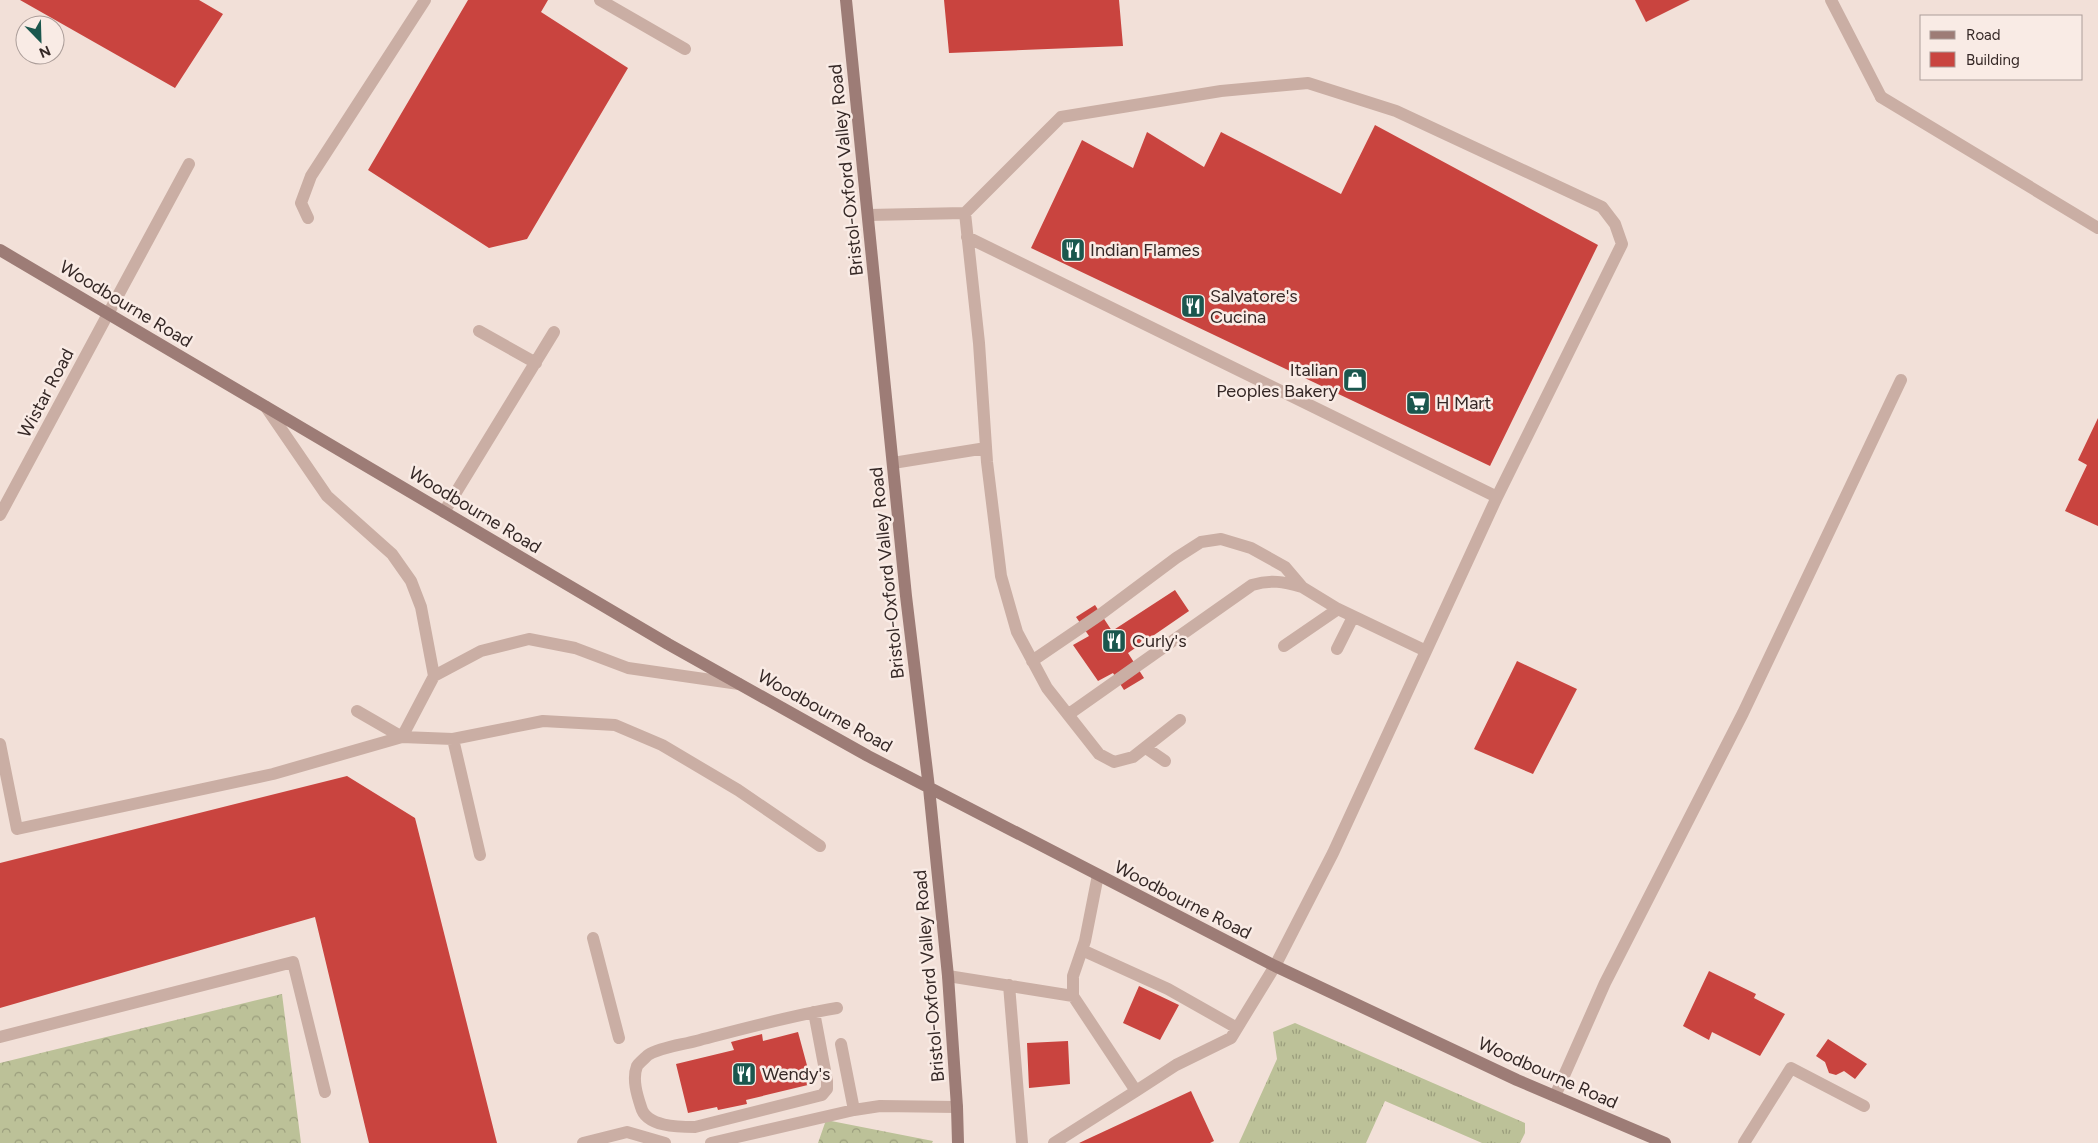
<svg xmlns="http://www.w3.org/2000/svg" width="2098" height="1143" font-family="Figtree,sans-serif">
	<defs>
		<pattern id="grass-tufts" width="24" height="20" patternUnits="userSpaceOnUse" patternTransform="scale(1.25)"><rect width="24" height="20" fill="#bcc198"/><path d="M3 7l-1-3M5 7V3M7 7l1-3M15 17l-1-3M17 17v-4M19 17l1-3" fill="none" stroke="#9a9d7c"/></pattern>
		<pattern id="forest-crowns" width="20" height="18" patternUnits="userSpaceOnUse" patternTransform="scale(1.25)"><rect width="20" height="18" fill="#bcc198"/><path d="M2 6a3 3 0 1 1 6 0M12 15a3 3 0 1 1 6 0" fill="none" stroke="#9a9d7c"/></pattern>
	</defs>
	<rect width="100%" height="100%" fill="#f2e0d8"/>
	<path fill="url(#grass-tufts)" d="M1295,1023L1525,1123V1133L1520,1143H1482L1385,1101L1366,1143H1239L1277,1059L1273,1032Z"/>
	<path fill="url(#forest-crowns)" d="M282,994L301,1143H0V1063Z
		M826,1120L933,1141L932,1143H818Z"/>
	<path fill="#c9443f" d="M20,0H199L223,14L175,88Z
		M468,0H548L541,12L628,68L527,239L489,248L368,170Z
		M944,0H1119L1123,46L949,53Z
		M1635,0H1690L1646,22Z
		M1375,125L1598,245L1490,466L1031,248L1082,140L1133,168L1147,132L1204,167L1221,132L1341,194Z
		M2098,418V526L2065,511L2087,465L2078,460Z
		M1175,590L1189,611L1128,653L1144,678L1124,690L1113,673L1098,681L1073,645L1089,636L1076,617L1095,605L1112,631Z
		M1517,661L1577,689L1533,774L1474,749Z
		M347,776L415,818L497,1143H369L315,917L0,1008V863Z
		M1709,971L1756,994L1754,998L1785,1014L1760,1056L1712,1032L1709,1040L1683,1026Z
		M1139,986L1179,1005L1160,1040L1123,1023Z
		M798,1032L812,1084L746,1100L747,1104L718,1110L717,1107L688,1113L676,1064L734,1050L731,1042L762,1034L763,1041Z
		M1828,1039L1867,1064L1855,1079L1844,1071L1836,1075L1829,1073L1825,1062L1816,1056Z
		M1068,1041L1070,1084L1029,1088L1027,1043Z
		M1191,1091L1214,1141L1210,1143H1079Z"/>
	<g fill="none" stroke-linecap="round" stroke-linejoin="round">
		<path stroke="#caaea4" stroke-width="12" d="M600,0L685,49
			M1881,97L2098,228
			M965,213L979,343L987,462L1001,576L1017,632L1047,688L1099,754L1114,762L1133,757L1180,720
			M868,215L965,213L1061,117L1221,91L1308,83L1396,111L1602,207L1615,224L1622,244L1497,497L967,237
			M308,218L301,203L311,176L425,0
			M108,314L189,164
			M479,331L536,363
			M266,407L327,496L392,554L411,581L421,607L434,676
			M893,463L986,448
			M444,512L554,332
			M1284,646L1338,609
			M1337,649L1353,617
			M1032,661L1101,614L1176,558L1201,542L1221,539L1251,548L1285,567L1302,587L1338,609L1426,651
			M357,711L402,737L434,676L481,651L529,639L575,648L628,668L739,684
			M1069,714L1252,585C1271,579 1284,582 1302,587
			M453,739L543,721L615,725L662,745L738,790L820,846
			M0,744L17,829L273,774L402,737L453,739L480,855
			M1146,748L1165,761
			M1098,875L1085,941L1073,976V996L1136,1091L1176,1065L1231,1038L1275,966L1333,853L1497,497
			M593,938L619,1038
			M1082,950L1168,989L1237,1028
			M948,976L1073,996
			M1009,985L1022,1143
			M814,1012L827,1081V1089L822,1095L695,1127C679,1127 646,1127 641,1107C637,1095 632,1079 637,1066C639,1063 645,1058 648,1055C661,1047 681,1045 696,1041C742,1029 789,1016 837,1008
			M0,1037L293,962L325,1092
			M841,1044L854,1110
			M1555,1096L1605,983L1743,713L1901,380
			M583,1143L627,1132L665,1143
			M711,1143L854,1110L880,1106L957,1107
			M1054,1143L1136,1091
			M1744,1143L1791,1068L1864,1106"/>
		<path stroke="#caaea4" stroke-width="12" d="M1831,0L1881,97
			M0,515L108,314"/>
		<path stroke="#9d7c76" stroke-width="12" d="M846,0L906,596L929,788L948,976L957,1107L958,1143
			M0,250L668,644L868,756L1275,966L1517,1080L1665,1143"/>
	</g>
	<defs>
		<symbol id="restaurant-square" viewBox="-11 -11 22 22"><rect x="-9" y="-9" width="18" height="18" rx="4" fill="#1b574e" stroke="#f9ebe5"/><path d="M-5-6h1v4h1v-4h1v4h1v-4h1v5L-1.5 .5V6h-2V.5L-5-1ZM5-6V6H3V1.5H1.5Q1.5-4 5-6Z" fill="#fff"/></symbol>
		<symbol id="shop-square" viewBox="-11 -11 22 22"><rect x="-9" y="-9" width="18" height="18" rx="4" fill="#1b574e" stroke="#f9ebe5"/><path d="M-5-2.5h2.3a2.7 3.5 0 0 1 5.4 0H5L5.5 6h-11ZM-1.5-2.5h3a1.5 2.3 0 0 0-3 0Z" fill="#fff"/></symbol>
		<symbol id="supermarket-square" viewBox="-11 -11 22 22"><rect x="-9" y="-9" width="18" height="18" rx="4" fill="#1b574e" stroke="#f9ebe5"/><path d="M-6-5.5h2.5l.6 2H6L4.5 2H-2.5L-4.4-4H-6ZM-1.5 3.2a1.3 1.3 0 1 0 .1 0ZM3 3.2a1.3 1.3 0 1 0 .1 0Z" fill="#fff"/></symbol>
	</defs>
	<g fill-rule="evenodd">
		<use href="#restaurant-square" x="1059" y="236" width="28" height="28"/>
		<use href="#restaurant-square" x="1179" y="292" width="28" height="28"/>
		<use href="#shop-square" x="1341" y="366" width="28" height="28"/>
		<use href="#supermarket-square" x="1404" y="389" width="28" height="28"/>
		<use href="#restaurant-square" x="1100" y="627" width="28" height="28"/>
		<use href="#restaurant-square" x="730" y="1060" width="28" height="28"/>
	</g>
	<g text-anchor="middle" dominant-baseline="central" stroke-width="5" stroke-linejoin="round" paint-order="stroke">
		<g font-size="18" fill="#352826" stroke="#f9ebe5">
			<text transform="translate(846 170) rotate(-96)">Bristol-Oxford Valley Road</text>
			<text transform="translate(126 304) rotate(31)">Woodbourne Road</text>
			<text transform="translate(46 393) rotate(-62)">Wistar Road</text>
			<text transform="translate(475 510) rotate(31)">Woodbourne Road</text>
			<text transform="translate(887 573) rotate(-96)">Bristol-Oxford Valley Road</text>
			<text transform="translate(825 711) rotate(29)">Woodbourne Road</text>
			<text transform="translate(1183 900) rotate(27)">Woodbourne Road</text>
			<text transform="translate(929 976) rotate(-95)">Bristol-Oxford Valley Road</text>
			<text transform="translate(1548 1073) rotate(24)">Woodbourne Road</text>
		</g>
		<g font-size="18" fill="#352826" stroke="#f9ebe5" text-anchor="start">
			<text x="1090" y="250">Indian Flames</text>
			<text x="1210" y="296">Salvatore's<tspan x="1210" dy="21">Cucina</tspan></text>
			<text x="1338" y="370" text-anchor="end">Italian<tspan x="1338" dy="21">Peoples Bakery</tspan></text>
			<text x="1436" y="403">H Mart</text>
			<text x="1132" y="641">Curly's</text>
			<text x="762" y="1074">Wendy's</text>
		</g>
	</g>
	<rect x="1920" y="15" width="162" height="65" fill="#f9ebe5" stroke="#ab9d99"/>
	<rect x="1930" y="31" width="25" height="8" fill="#9d7c76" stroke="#ab9d99"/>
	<text x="1966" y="40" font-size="15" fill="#352826">Road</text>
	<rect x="1930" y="52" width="25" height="15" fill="#c9443f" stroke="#ab9d99"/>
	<text x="1966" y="65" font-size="15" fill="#352826">Building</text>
	<g transform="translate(40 40) rotate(157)"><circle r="24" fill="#f9ebe5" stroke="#ab9d99"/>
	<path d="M0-4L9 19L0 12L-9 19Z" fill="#1b574e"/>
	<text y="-8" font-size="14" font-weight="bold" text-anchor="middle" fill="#352826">N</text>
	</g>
</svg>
